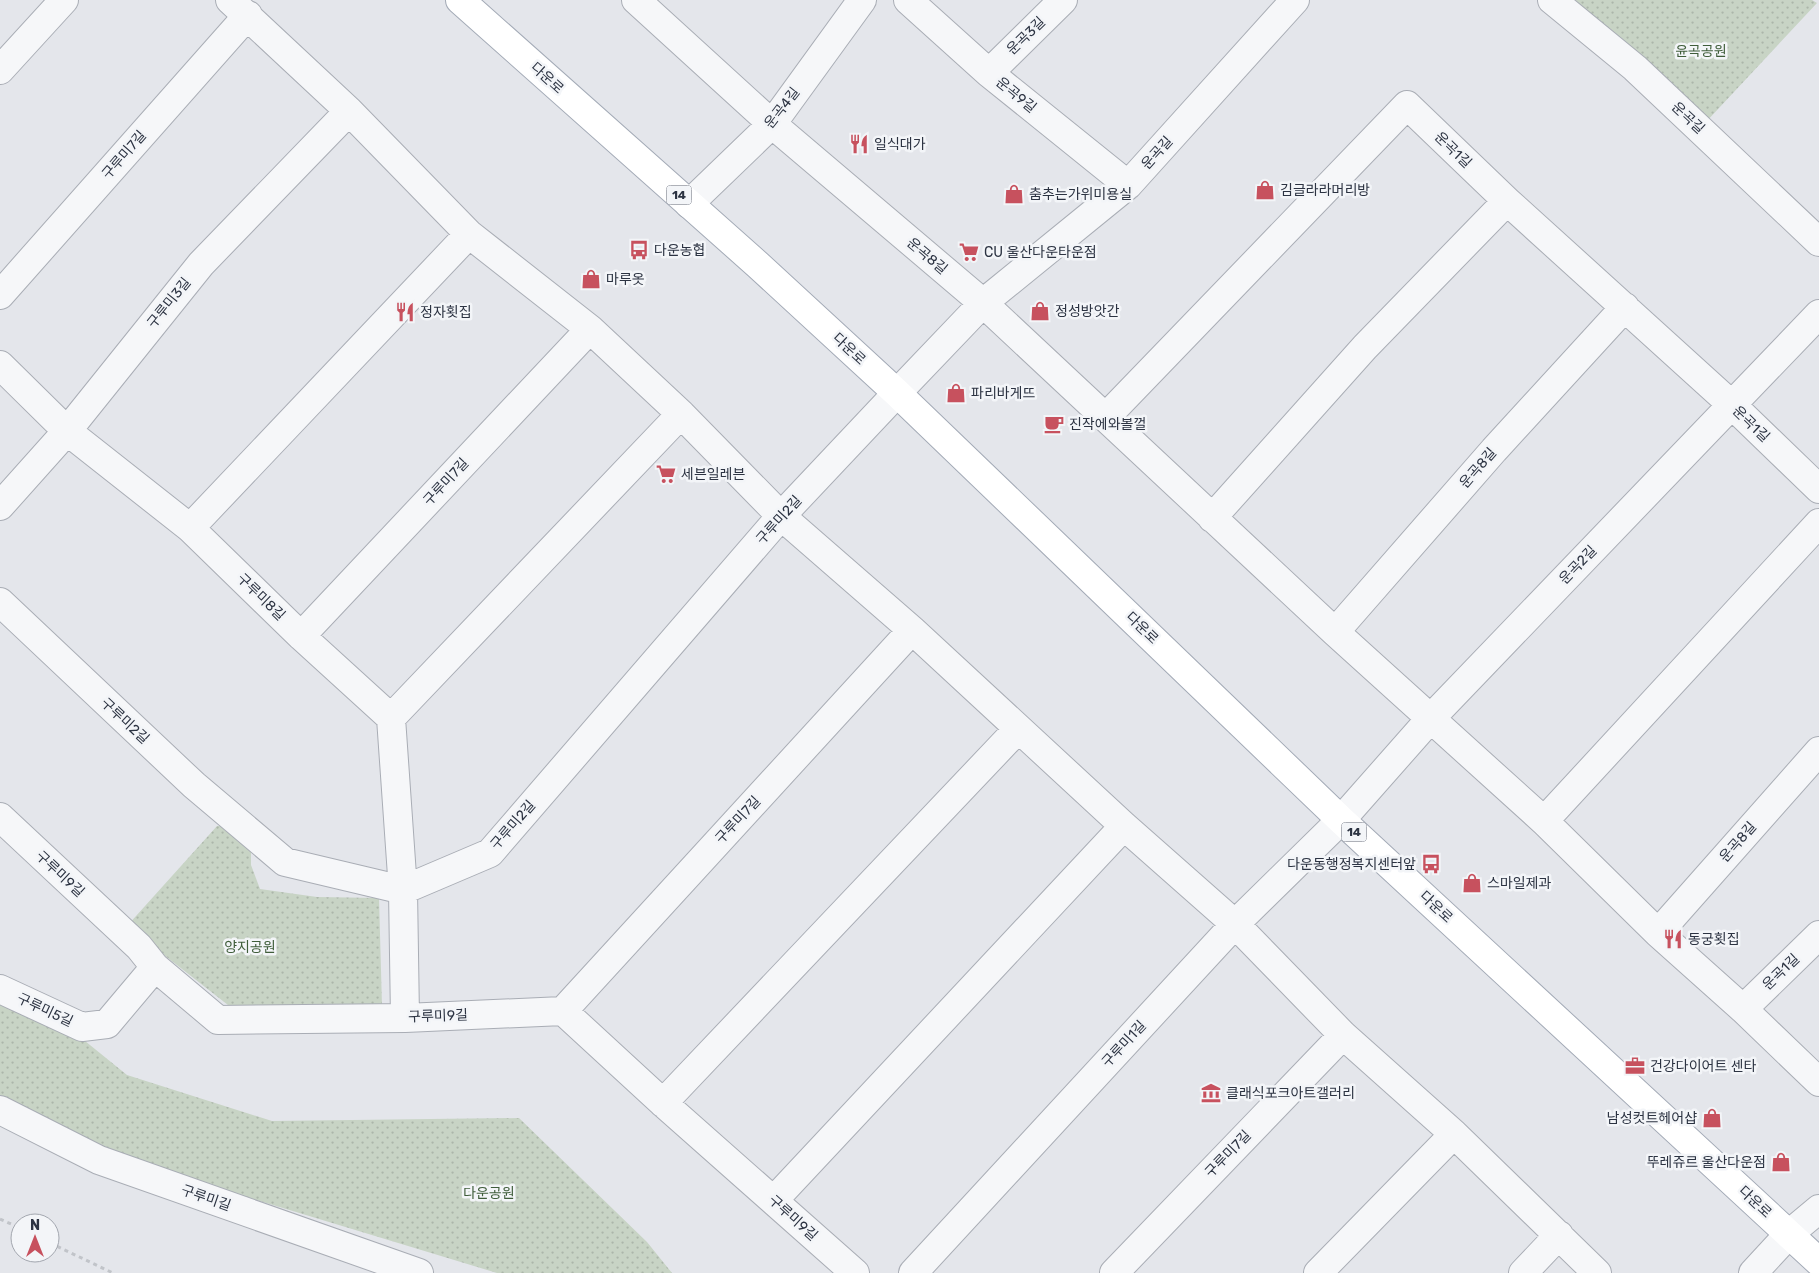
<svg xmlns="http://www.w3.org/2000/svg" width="1819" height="1273" font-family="Rubik,'Noto Sans KR',sans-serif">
	<defs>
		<pattern id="grass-dots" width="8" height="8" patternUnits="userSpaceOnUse" patternTransform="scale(1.25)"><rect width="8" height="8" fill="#c8d4c5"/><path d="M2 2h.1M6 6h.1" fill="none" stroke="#acb6aa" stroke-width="1.8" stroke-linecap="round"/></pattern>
	</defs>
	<rect width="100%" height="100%" fill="#e4e6eb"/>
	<path fill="url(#grass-dots)" d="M1568,0H1812L1817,3L1705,123Z
		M238,825L251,839V865L260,889L317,897L379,898L382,1006L228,1005L127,926L217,826Z
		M0,986L48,1011L127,1075L272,1121L519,1118L647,1242L672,1273H497L59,1140L0,1110Z"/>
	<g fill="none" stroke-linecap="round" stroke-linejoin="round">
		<defs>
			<path id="minor" d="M230,0L349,111L469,234L590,329L681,414L781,516L912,630L1124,826L1235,924L1343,1035L1454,1134L1597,1273
				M636,0L772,124L983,303L1335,632L1544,821L1658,933L1743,1009L1819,1082
				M908,0L989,73L1128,185
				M1552,0L1635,68L1819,242
				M0,70L64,0
				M989,73L1063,0
				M689,204L772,124L862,0
				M0,295L248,15
				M0,365L67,431L190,528L301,636L391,718L403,890L405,1018
				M1106,417L1407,105L1507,201L1732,405L1819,489
				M0,506L67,431L201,264L349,111
				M1212,518L1365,347L1507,201
				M190,528L469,234
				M0,602L194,785L285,862L403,890L490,853L781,516L897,393L983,303L1128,185L1295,0
				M1335,632L1494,450L1625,307
				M301,636L590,329
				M391,718L681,414
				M0,817L139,947L155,967L218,1020L405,1018L563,1011L663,1103L855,1273
				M1544,821L1819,523
				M1658,933L1819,751
				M0,989L82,1027L107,1024L155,967
				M1743,1009L1819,935
				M563,1011L912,630
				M663,1103L1018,729
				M0,1110L99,1160L419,1273
				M774,1200L1124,826
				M913,1273L1235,924L1341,820L1431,718L1819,314
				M1114,1273L1343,1035
				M1318,1273L1454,1134
				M1523,1273L1559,1235
				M1753,1273L1789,1234L1819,1209"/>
			<path id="major" d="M460,0L758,265L897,393L1341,820L1819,1262"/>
		</defs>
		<use href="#minor" stroke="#a9adb5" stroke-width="30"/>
		<use href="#major" stroke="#a3aab6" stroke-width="30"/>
		<path stroke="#c1c4c9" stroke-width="3" stroke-dasharray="4 4" stroke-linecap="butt" d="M0,1219L20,1228
			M50,1243L113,1273"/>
		<use href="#minor" stroke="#f6f7f9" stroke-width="28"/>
		<use href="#major" stroke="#fff" stroke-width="28"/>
	</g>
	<defs>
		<symbol id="restaurant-bare" viewBox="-9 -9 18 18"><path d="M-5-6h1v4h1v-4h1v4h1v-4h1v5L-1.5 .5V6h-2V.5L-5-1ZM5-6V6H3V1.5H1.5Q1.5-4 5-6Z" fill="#c7515e" stroke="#f3f5f8" stroke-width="2.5" paint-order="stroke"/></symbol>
		<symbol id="shop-bare" viewBox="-9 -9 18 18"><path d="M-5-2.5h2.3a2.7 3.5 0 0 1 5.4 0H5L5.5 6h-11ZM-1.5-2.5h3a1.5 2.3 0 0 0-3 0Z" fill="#c7515e" stroke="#f3f5f8" stroke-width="2.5" paint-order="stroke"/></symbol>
		<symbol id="bus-bare" viewBox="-9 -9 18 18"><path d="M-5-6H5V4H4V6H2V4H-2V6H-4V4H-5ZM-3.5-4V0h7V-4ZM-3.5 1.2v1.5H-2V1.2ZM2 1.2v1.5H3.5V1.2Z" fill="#c7515e" stroke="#f3f5f8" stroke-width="2.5" paint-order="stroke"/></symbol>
		<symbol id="supermarket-bare" viewBox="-9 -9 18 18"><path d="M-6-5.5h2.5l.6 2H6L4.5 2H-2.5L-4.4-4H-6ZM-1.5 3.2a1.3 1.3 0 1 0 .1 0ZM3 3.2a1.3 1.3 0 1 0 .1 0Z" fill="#c7515e" stroke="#f3f5f8" stroke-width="2.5" paint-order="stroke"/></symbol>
		<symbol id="cafe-bare" viewBox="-9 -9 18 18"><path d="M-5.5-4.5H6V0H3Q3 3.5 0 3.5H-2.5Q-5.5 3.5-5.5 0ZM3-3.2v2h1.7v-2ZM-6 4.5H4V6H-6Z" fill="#c7515e" stroke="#f3f5f8" stroke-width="2.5" paint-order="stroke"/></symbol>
		<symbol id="office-bare" viewBox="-9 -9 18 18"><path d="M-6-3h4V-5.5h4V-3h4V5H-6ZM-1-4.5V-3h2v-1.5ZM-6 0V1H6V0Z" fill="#c7515e" stroke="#f3f5f8" stroke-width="2.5" paint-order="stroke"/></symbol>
		<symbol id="museum-bare" viewBox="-9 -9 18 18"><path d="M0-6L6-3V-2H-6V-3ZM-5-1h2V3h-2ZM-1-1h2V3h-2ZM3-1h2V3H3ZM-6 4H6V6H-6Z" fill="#c7515e" stroke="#f3f5f8" stroke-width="2.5" paint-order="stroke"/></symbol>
	</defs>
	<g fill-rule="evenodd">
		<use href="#restaurant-bare" x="845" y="130" width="28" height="28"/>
		<use href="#shop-bare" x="1251" y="176" width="28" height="28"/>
		<use href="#shop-bare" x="1000" y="180" width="28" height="28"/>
		<use href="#bus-bare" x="625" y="236" width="28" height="28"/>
		<use href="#supermarket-bare" x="955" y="238" width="28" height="28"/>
		<use href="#shop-bare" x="577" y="265" width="28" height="28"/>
		<use href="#shop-bare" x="1026" y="297" width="28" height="28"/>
		<use href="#restaurant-bare" x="391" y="298" width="28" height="28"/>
		<use href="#shop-bare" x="942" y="379" width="28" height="28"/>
		<use href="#cafe-bare" x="1040" y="410" width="28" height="28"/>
		<use href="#supermarket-bare" x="652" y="460" width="28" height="28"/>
		<use href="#bus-bare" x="1417" y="850" width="28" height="28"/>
		<use href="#shop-bare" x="1458" y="869" width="28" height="28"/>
		<use href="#restaurant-bare" x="1659" y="925" width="28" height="28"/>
		<use href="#office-bare" x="1621" y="1052" width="28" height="28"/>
		<use href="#museum-bare" x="1197" y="1079" width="28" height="28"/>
		<use href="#shop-bare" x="1698" y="1104" width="28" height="28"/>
		<use href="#shop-bare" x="1767" y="1148" width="28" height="28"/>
	</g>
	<g text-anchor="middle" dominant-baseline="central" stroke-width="5" stroke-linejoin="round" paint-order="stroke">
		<g fill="#f3f5f8" stroke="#686d79" stroke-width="1">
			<rect x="666.5" y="185.5" width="25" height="19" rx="4"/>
			<rect x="1341.5" y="822.5" width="25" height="19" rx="4"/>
		</g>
		<g font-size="12" font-weight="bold" fill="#2c3342">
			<text x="679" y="195">14</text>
			<text x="1354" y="832">14</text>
		</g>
		<g font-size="14" fill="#2c3342" stroke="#f3f5f8">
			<text transform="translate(1026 36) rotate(-44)">운곡3길</text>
			<text transform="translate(547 78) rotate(42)">다운로</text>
			<text transform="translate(1016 95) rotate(39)">운곡9길</text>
			<text transform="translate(782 108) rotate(-52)">운곡4길</text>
			<text transform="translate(1688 118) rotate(43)">운곡길</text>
			<text transform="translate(1453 150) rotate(44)">운곡1길</text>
			<text transform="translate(1157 153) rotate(-48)">운곡길</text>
			<text transform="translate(124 155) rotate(-49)">구루미7길</text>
			<text transform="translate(927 256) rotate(40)">운곡8길</text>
			<text transform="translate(169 303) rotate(-51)">구루미3길</text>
			<text transform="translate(849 349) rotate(43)">다운로</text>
			<text transform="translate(1751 424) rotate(44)">운곡1길</text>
			<text transform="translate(1478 468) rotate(-49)">운곡8길</text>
			<text transform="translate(446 482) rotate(-47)">구루미7길</text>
			<text transform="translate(779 520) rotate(-48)">구루미2길</text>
			<text transform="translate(1578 565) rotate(-46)">운곡2길</text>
			<text transform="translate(261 597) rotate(44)">구루미8길</text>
			<text transform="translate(1142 628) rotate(44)">다운로</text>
			<text transform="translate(125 721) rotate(43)">구루미2길</text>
			<text transform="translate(738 820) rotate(-47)">구루미7길</text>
			<text transform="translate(513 825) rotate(-49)">구루미2길</text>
			<text transform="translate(1738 842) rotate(-49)">운곡8길</text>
			<text transform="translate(60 874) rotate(43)">구루미9길</text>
			<text transform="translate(1436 907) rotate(43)">다운로</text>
			<text transform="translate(1781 972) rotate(-44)">운곡1길</text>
			<text transform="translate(45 1010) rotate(25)">구루미5길</text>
			<text transform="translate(438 1016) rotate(-2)">구루미9길</text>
			<text transform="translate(1124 1044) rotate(-47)">구루미1길</text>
			<text transform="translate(1228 1154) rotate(-46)">구루미7길</text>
			<text transform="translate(206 1198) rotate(19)">구루미길</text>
			<text transform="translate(1755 1202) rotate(43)">다운로</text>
			<text transform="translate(793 1218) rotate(42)">구루미9길</text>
		</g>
		<g font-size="14" fill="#3f5d3a" stroke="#f3f5f8">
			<text x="1701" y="51">윤곡공원</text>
			<text x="250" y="947">양지공원</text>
			<text x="489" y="1193">다운공원</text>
		</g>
		<g font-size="14" fill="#2c3342" stroke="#f3f5f8" text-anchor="start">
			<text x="874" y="144">일식대가</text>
			<text x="1280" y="190">김글라라머리방</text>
			<text x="1029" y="194">춤추는가위미용실</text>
			<text x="654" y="250">다운농협</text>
			<text x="984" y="252">CU 울산다운타운점</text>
			<text x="606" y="279">마루옷</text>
			<text x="1055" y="311">정성방앗간</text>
			<text x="420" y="312">정자횟집</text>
			<text x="971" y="393">파리바게뜨</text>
			<text x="1069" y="424">진작에와볼껄</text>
			<text x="681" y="474">세븐일레븐</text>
			<text x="1416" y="864" text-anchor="end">다운동행정복지센터앞</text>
			<text x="1487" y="883">스마일제과</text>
			<text x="1688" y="939">동궁횟집</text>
			<text x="1650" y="1066">건강다이어트 센타</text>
			<text x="1226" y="1093">클래식포크아트갤러리</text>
			<text x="1697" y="1118" text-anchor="end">남성컷트헤어샵</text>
			<text x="1766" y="1162" text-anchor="end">뚜레쥬르 울산다운점</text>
		</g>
	</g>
	<g transform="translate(35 1238)"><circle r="24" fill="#f3f5f8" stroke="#a3a7af"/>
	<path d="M0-4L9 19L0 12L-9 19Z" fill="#c7515e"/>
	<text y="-8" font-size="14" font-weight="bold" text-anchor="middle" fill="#2c3342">N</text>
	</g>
</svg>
